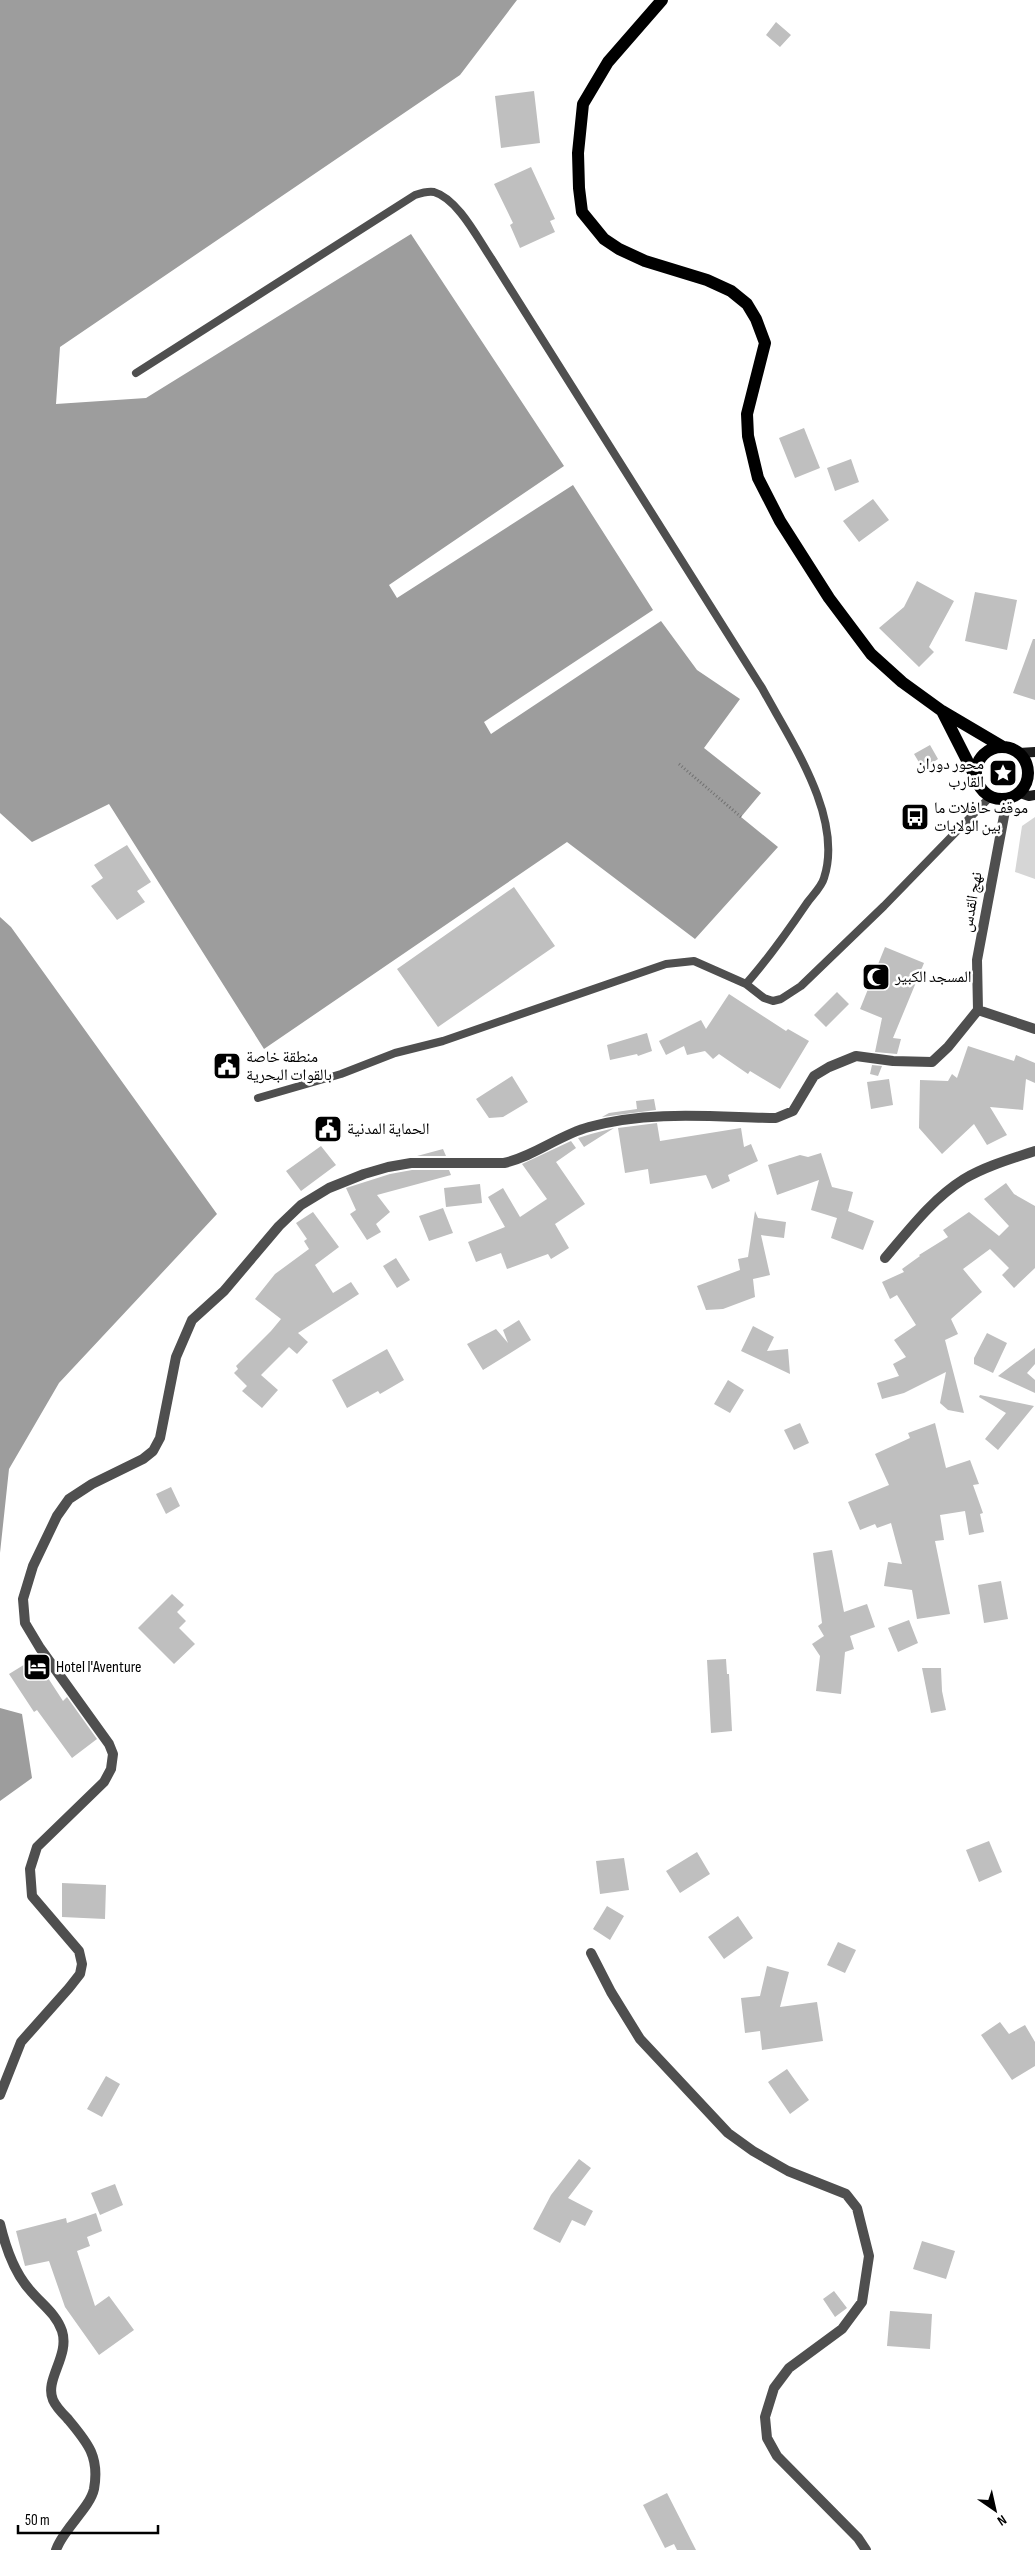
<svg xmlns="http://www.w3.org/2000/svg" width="1035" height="2550" font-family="'Sofia Sans Condensed','Noto Naskh Arabic',sans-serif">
	<rect width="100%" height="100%" fill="#fff"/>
	<path fill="#d6d6d6" d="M1035,817V879L1015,872L1022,826Z"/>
	<path fill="#9d9d9d" d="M0,0H517L460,75L60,347L56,404L146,398L411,234L564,466L389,585L397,598L573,485L653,610L484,722L491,734L661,621L697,670L740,699L704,748L761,793L741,817L778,847L695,939L567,842L264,1049L109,804L32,842L0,813Z
		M0,917L11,927L217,1214L59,1383L9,1469L0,1553Z
		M0,1708L22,1714L32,1778L0,1801Z"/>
	<path fill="#bfbfbf" d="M776,22L791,35L780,47L766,35Z
		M534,91L540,143L501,148L495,96Z
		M531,167L555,219L550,221L555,232L520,248L510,225L513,223L494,184Z
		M804,428L820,468L795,478L779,438Z
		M851,459L859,482L835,491L827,468Z
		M873,499L889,520L859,542L843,521Z
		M917,581L954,601L929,647L934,652L919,667L879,628L904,607Z
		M975,592L1017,600L1007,650L965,641Z
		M1033,639H1035V700L1013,693Z
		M930,745L938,759L923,769L914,754Z
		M127,845L151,882L137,891L145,902L117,920L91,886L103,878L94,865Z
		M514,887L555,946L438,1027L397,969Z
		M885,947L924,963L893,1038L901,1039L897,1054L875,1052L882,1018L860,1009Z
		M837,992L849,1004L826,1027L814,1015Z
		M729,994L786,1031L788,1029L809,1041L780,1089L750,1071L748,1074L719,1054L713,1059L705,1051L687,1055L684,1046L666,1055L659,1041L701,1020L706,1029Z
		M647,1033L652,1051L638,1056L637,1054L610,1060L607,1045Z
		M968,1046L1014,1061L1016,1055L1035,1063V1083L1026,1079L1023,1110L990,1107L1007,1135L987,1145L974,1124L942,1154L919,1128L920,1080L948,1081L952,1074L957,1078Z
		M872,1065L882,1066L878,1076L870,1074Z
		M512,1076L528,1102L503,1117L489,1118L476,1099Z
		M889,1079L893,1105L871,1109L867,1082Z
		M654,1099L656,1110L602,1117L609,1113L637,1109L636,1101Z
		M657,1123L660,1141L741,1128L744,1147L751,1144L758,1161L728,1175L730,1181L712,1189L706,1175L650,1184L648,1169L625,1173L618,1128Z
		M614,1128L584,1147L578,1138L591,1134Z
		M571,1141L576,1148L556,1162L585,1204L555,1224L569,1248L551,1259L548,1254L507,1269L501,1253L476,1262L468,1242L505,1227L488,1197L503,1188L520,1217L547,1199L522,1164Z
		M321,1146L336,1165L301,1191L286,1171Z
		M443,1149L446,1156H417Z
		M821,1153L832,1187L853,1192L848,1211L874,1221L863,1250L831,1238L837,1218L811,1210L819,1180L777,1195L768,1165L800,1155L808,1157Z
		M412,1170H449L451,1175L377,1195L390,1212L376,1224L381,1232L367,1240L350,1214L356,1210L346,1188L390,1174Z
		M1006,1183L1014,1194L1035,1206V1268L1014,1288L1002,1275L1009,1268L990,1249L963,1269L982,1292L951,1319L958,1334L945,1340L964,1413L948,1410L940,1403L946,1372L904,1393L882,1399L877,1383L899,1376L893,1364L906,1357L894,1340L916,1325L897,1295L890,1299L882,1282L904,1272L902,1269L920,1256L919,1255L948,1237L943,1230L969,1212L999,1236L1009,1226L984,1199Z
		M480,1184L482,1203L446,1207L444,1188Z
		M443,1208L453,1233L429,1241L419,1216Z
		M755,1211L758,1218L786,1222L784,1238L761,1235L770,1275L753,1279L755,1297L723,1309L706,1310L697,1286L740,1270L738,1259L748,1257Z
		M313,1212L339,1247L315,1265L333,1293L351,1282L359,1294L298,1333L308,1342L297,1354L289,1347L261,1375L278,1390L262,1408L242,1391L247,1386L234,1373L238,1369L236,1366L271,1331L281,1319L255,1299L275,1274L309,1249L304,1241L307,1239L296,1223Z
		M396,1258L410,1280L397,1288L383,1266Z
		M519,1320L531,1340L483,1370L467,1344L496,1329L508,1343L503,1330Z
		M753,1326L774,1337L767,1351L788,1349L790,1374L741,1351Z
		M987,1333L1007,1343L993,1373L974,1364V1358Z
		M1035,1348V1364L1027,1373L1035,1380V1393L998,1376Z
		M387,1349L404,1380L380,1394L378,1391L347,1408L332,1380Z
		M728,1380L744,1390L730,1413L714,1404Z
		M980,1395L1034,1406L998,1450L985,1439L1006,1413L979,1397Z
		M800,1423L809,1443L794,1450L784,1430Z
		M935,1423L946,1468L970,1460L979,1484L973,1485L983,1513L980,1514L984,1532L969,1535L965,1511L940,1515L944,1540L935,1541L950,1614L917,1619L912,1590L884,1586L888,1562L902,1564L891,1523L877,1528L875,1524L860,1530L848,1502L889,1485L875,1454L910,1438L908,1433Z
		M171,1487L180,1506L166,1514L156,1494Z
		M832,1550L844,1612L867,1604L875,1627L850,1636L854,1649L845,1652L841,1694L816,1691L820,1656L812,1644L824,1636L818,1626L822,1623L813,1553Z
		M1001,1581L1008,1619L984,1623L978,1585Z
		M172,1594L184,1605L177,1612L186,1621L179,1628L195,1644L174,1664L138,1628Z
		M909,1620L918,1643L898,1652L888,1628Z
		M35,1658L63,1701L67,1697L97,1739L72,1758L37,1710L34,1712L9,1674Z
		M726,1659L727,1674H729L732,1731L711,1733L707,1660Z
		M922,1668H941L942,1691L946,1710L931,1713Z
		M989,1841L1002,1872L979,1882L966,1850Z
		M697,1852L710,1874L680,1893L666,1871Z
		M624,1858L629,1890L600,1894L596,1861Z
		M62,1883L106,1885L105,1919L62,1917Z
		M607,1906L624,1916L610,1940L593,1929Z
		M738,1916L753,1938L724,1959L708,1937Z
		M838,1942L856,1950L845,1973L827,1965Z
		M767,1966L789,1972L780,2007L817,2002L823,2041L762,2050L760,2031L745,2033L741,1998L760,1996Z
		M1000,2022L1009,2034L1025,2025L1035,2042V2066L1012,2080L981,2035Z
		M787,2069L809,2100L790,2114L768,2082Z
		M106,2076L120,2084L102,2117L87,2109Z
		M579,2159L591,2168L568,2198L593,2211L585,2226L572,2220L560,2243L533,2229L551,2195Z
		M115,2184L123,2205L100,2215L91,2193Z
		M96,2213L102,2231L87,2237L90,2246L77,2251L95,2306L109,2296L134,2330L99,2355L65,2307L49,2261L25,2266L16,2231L66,2218L67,2223Z
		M922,2241L955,2251L946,2279L913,2269Z
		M834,2291L847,2308L835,2317L823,2299Z
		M890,2311L932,2314L930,2349L887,2346Z
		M667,2493L696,2550H677L674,2544L665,2548L643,2505Z"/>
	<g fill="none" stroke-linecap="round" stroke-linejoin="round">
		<path stroke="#717171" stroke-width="3" stroke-dasharray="1 2.5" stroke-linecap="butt" d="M679,764L741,817"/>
		<path stroke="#4f4f4f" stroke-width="8" d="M136,373L415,195C421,193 428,191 434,192C458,199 478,239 491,258L762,688C790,740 844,817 824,878C822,886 813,895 807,903C788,931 769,958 746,984
			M258,1098L341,1074L395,1053L443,1041L666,964L694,961L746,984L764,998L773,1001L781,999L801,986L884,906L990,797"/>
		<path stroke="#4f4f4f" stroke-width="10" d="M978,1010L977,960L1007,800
			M978,1010L1035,1029
			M885,1258C909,1230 932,1199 964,1179C986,1166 1011,1159 1035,1151
			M591,1953L611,1992L640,2039L728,2133L753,2151L788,2171L846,2194L857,2208L869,2256L862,2302L842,2329L789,2368L774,2388L765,2417L767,2438L777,2456L858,2538L866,2550
			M0,2095L21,2042L69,1988L80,1974L82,1964L79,1951L32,1896L30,1869L37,1847L104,1782L111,1769L113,1754L109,1744L40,1648L25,1623L23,1599L33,1566L57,1516L69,1499L92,1484L143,1459L153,1451L160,1438L176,1357L192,1320L224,1291L279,1226L301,1205L329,1188L364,1174L388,1167L411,1163H504C535,1156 559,1135 589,1127C650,1110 714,1117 776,1118L793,1111L814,1076L829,1067L856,1056L893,1061L932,1062L948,1047L978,1010
			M0,2224C5,2245 14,2272 29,2289C40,2303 56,2313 62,2331C70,2356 44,2380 53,2400C56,2407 62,2413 67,2418C87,2442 100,2456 94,2489C90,2508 63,2529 56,2550"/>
		<path stroke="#1c1c1c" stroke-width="10" d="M1019,753L1035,752
			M1020,793L1029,796L1035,795"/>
		<path stroke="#000" stroke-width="12" d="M662,0L608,62L583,104L578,153L579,188L582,212L604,239L619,249L645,261L707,280L731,291L747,304L756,319L765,343L747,414L748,436L758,478L780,521L829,598L871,654L902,682L942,711L1003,747
			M942,711L975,776
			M976 773a26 26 0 1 1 52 0a26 26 0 1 1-52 0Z"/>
	</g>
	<defs>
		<symbol id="sight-square" viewBox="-11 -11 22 22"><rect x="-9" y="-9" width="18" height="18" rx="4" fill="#000" stroke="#fff"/><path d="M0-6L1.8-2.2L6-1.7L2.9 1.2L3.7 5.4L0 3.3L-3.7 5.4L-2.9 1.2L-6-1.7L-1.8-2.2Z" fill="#fff"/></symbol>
		<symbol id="bus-square" viewBox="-11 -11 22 22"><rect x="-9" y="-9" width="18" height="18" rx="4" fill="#000" stroke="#fff"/><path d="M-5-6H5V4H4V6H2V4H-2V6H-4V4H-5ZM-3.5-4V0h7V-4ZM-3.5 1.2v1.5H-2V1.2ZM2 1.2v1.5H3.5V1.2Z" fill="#fff"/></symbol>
		<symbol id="mosque-square" viewBox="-11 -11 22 22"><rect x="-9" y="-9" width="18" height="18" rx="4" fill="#000" stroke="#fff"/><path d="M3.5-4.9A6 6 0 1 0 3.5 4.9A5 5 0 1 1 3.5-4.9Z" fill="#fff"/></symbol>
		<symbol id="civic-square" viewBox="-11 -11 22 22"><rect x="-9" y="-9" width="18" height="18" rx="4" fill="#000" stroke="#fff"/><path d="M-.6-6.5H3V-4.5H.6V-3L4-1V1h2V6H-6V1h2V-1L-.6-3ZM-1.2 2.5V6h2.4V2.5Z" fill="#fff"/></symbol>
		<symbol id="hotel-square" viewBox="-11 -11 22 22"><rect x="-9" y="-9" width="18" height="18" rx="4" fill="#000" stroke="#fff"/><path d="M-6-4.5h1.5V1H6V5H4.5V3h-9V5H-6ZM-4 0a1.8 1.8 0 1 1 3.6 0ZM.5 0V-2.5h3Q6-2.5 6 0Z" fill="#fff"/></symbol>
	</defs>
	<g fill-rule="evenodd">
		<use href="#sight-square" x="987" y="757" width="32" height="32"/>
		<use href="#bus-square" x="899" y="801" width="32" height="32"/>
		<use href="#mosque-square" x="860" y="961" width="32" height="32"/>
		<use href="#civic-square" x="211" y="1050" width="32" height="32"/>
		<use href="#civic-square" x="312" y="1113" width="32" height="32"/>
		<use href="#hotel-square" x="21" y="1651" width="32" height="32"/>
	</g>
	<g text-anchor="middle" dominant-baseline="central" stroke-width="5" stroke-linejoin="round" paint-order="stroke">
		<g font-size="16" fill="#000" stroke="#fff" text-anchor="start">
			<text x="984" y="764" text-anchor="end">محور دوران<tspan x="984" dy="18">القارب</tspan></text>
			<text x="934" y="808">موقف حافلات ما<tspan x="934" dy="18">بين الولايات</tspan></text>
			<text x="895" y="977">المسجد الكبير</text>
			<text x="246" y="1057">منطقة خاصة<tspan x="246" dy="18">بالقوات البحرية</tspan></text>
			<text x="347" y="1129">الحماية المدنية</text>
			<text x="56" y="1667">Hotel l'Aventure</text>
		</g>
		<g font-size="16" fill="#000" stroke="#fff">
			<text transform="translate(972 902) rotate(-80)">نهج القدس</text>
		</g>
	</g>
	<g transform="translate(995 2510) rotate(146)" stroke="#ffffff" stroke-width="4" paint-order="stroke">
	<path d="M0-4L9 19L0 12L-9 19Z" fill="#000000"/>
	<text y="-8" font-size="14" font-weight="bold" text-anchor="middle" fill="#000000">N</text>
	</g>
	<path d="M18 2525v8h140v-8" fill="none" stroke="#000000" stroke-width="2.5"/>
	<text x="25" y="2525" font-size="15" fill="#000000" stroke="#ffffff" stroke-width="4" paint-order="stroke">50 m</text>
</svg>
